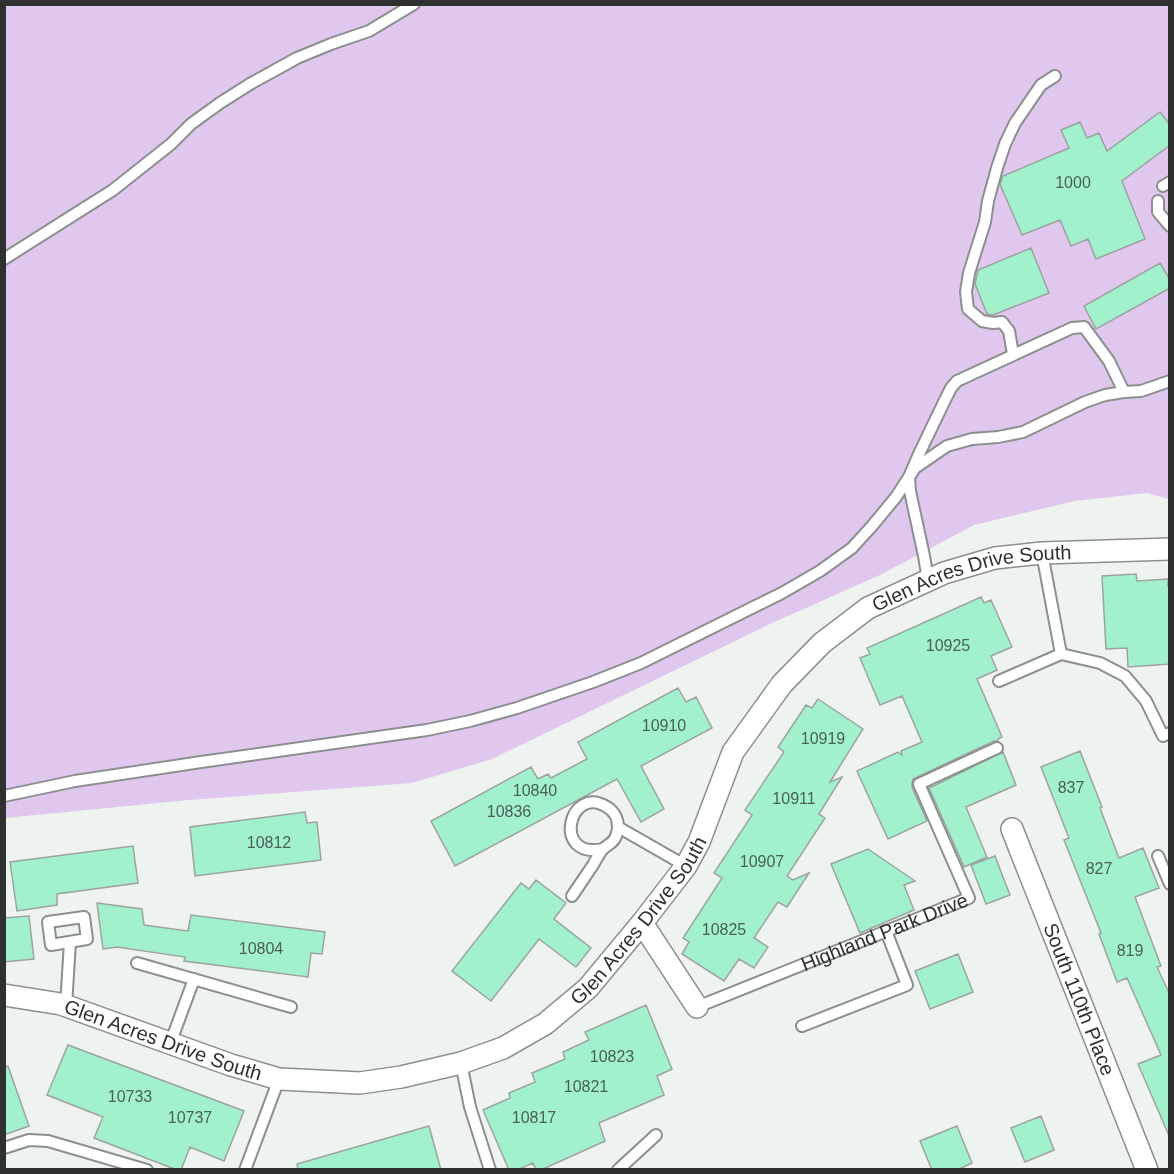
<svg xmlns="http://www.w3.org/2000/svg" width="1174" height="1174" font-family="Arial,sans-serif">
	<rect width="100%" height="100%" fill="#eef3f0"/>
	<path fill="#e0c7ed" d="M4,5H1169V499L1147,493L1075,501L974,525L880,575L770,624L492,759L412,783L189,800L5,818Z"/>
	<path fill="#a0f1cc" stroke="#9ea3a0" stroke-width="1.5" d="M1160,112L1170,125V145L1122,181L1145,239L1096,259L1088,239L1071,246L1060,220L1022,235L1000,184L1003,176L1069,148L1061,130L1080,122L1087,138L1099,133L1107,151Z
		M1031,248L1049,293L993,315L987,314L975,284L978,270Z
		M1160,263L1170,280V288L1096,329L1084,306Z
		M1136,574L1137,581L1168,579V586H1170V664L1128,667L1127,648L1106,649L1102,576Z
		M981,597L984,603L991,600L1012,647L991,656L997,670L977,679L1002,737L998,739V741H994L913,779L912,783V787L927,821L888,839L857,771L898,752L902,755L901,751L922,742L902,696L880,705L860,658L870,654L867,648Z
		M678,688L686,702L696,697L712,728L641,766L664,809L641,822L617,779L455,866L431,821L531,767L538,779L548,774L551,778L587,759L578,742Z
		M818,699L863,729L830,782L842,777L819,814L825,818L787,876L793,880L809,873L787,907L778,902L754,938L768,947L754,968L739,959L724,981L682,954L689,942L683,938L722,878L714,873L752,815L745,810L784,752L778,747L806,705L812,708Z
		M1080,751L1102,807L1100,808L1119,858L1143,848L1159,888L1135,897L1161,966L1157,967L1170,995V1138L1138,1064L1161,1055L1127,978L1117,982L1099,934L1101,933L1064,840L1069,838L1041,767Z
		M1003,752L1016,785L966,807L987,857L964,867L929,788Z
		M305,812L307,823L317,822L321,860L195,876L190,827Z
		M133,846L138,883L57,894V905L17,911L10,862Z
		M868,849L915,881L904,885L914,910L860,933L831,864Z
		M995,856L1010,895L986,904L971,865Z
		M536,880L566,903L554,919L591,948L576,967L539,939L491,1001L452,971L521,883L529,889Z
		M97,903L142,909L144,925L188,931L191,915L325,932L322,954L311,953L308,977L184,961L185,957L117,947L103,949Z
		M29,916L34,959L4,962V918Z
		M958,954L973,992L930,1009L915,971Z
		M646,1005L672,1069L657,1076L664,1095L599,1123L605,1141L541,1170H536L533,1163L517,1170H509L483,1110L510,1098L509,1093L535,1082L532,1073L565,1059L563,1052L589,1040L585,1032Z
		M68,1045L244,1111L224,1161L190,1147L181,1170H177L94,1138L103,1117L47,1095Z
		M8,1066L29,1126L4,1135V1067Z
		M1041,1116L1054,1150L1025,1162L1011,1128Z
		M429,1126L441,1170H298L297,1164Z
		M957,1126L972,1163L957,1170H932L920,1141Z"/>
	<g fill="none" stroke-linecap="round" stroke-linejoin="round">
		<defs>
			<g id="service">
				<path d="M1163,186L1170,182"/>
				<path d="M1158,201V212L1170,226"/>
				<path d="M4,259L113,190L171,144L191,124L220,103L250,84L297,58L331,44L369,31L414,4"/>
				<path d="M1013,354L1009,331L1002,322L993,323L982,321L968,309L966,292L969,273L985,222L988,201L997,168L1005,144L1015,123L1041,85L1055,76"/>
				<path d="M928,580L924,556L910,491L909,477L915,468L947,446L972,439L998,437L1023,432L1085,402L1105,395L1124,392L1141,391L1170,381"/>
				<path d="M1061,654L1100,663L1125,676L1146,701L1163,736L1170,733"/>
				<path d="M999,681L1061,654L1042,553"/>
				<path d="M4,796L75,781L201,762L427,730L470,721L517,708L593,682L641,663L782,593L820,571L852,548L872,526L896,497L909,477L919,454L944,402L951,388L957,381L1072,328L1084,327L1109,361L1124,392"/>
				<path d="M618,827L686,866"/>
				<path d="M1158,856L1170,884"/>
				<path d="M572,896C579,886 586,875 593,865C596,860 599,853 603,849C608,844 614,843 616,836C617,833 618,830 618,827C618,819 614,811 607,807C569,783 551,860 603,849"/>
				<path d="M84,917L87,939L51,945L48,922Z"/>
				<path d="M137,963L291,1007"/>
				<path d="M66,1006L70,942"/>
				<path id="s1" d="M697,1007L969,898L919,784L997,748"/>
				<path d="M802,1026L907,985L886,931"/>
				<path d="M170,1044L194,979"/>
				<path d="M461,1063L470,1107L490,1170"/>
				<path d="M4,1148L29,1140L48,1141L147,1170"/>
				<path d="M245,1170L279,1079"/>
				<path d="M618,1170L656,1135"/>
			</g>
			<g id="minor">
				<path id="s2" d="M1012,829L1147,1170"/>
				<path d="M642,923L697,1007"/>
				<path id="s3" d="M4,995L61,1004L231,1065L279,1079L360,1083L401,1077L461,1063L503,1048L545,1024L588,988L642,923L686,866L699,842L733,752L782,684L822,643L868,608L944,573L995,558L1042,553L1170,549"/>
			</g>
		</defs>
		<use href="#service" stroke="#8b908e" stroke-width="14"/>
		<use href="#minor" stroke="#8b908e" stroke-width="24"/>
		<use href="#service" stroke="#fff" stroke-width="10"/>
		<use href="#minor" stroke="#fff" stroke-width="21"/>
	</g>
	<g text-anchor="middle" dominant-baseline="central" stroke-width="6" stroke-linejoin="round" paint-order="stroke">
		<g font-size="16" fill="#4b6157">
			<text x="1073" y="182">1000</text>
			<text x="948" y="645">10925</text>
			<text x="664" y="725">10910</text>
			<text x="823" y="738">10919</text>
			<text x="1071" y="787">837</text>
			<text x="535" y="790">10840</text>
			<text x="794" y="798">10911</text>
			<text x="509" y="811">10836</text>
			<text x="269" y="842">10812</text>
			<text x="762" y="861">10907</text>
			<text x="1099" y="868">827</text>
			<text x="724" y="929">10825</text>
			<text x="261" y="948">10804</text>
			<text x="1130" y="950">819</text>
			<text x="612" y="1056">10823</text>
			<text x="586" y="1086">10821</text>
			<text x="130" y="1096">10733</text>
			<text x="190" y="1117">10737</text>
			<text x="534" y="1117">10817</text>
		</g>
		<g font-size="20" fill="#2f3130" stroke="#fff">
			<text stroke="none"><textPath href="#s3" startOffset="1210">Glen Acres Drive South</textPath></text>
			<text stroke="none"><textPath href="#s3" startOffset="706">Glen Acres Drive South</textPath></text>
			<text stroke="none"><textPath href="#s1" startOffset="202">Highland Park Drive</textPath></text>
			<text stroke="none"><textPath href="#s2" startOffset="183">South 110th Place</textPath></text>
			<text stroke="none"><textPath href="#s3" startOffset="166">Glen Acres Drive South</textPath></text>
		</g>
	</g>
	<rect width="1174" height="1174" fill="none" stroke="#2f3130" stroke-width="12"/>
</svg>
